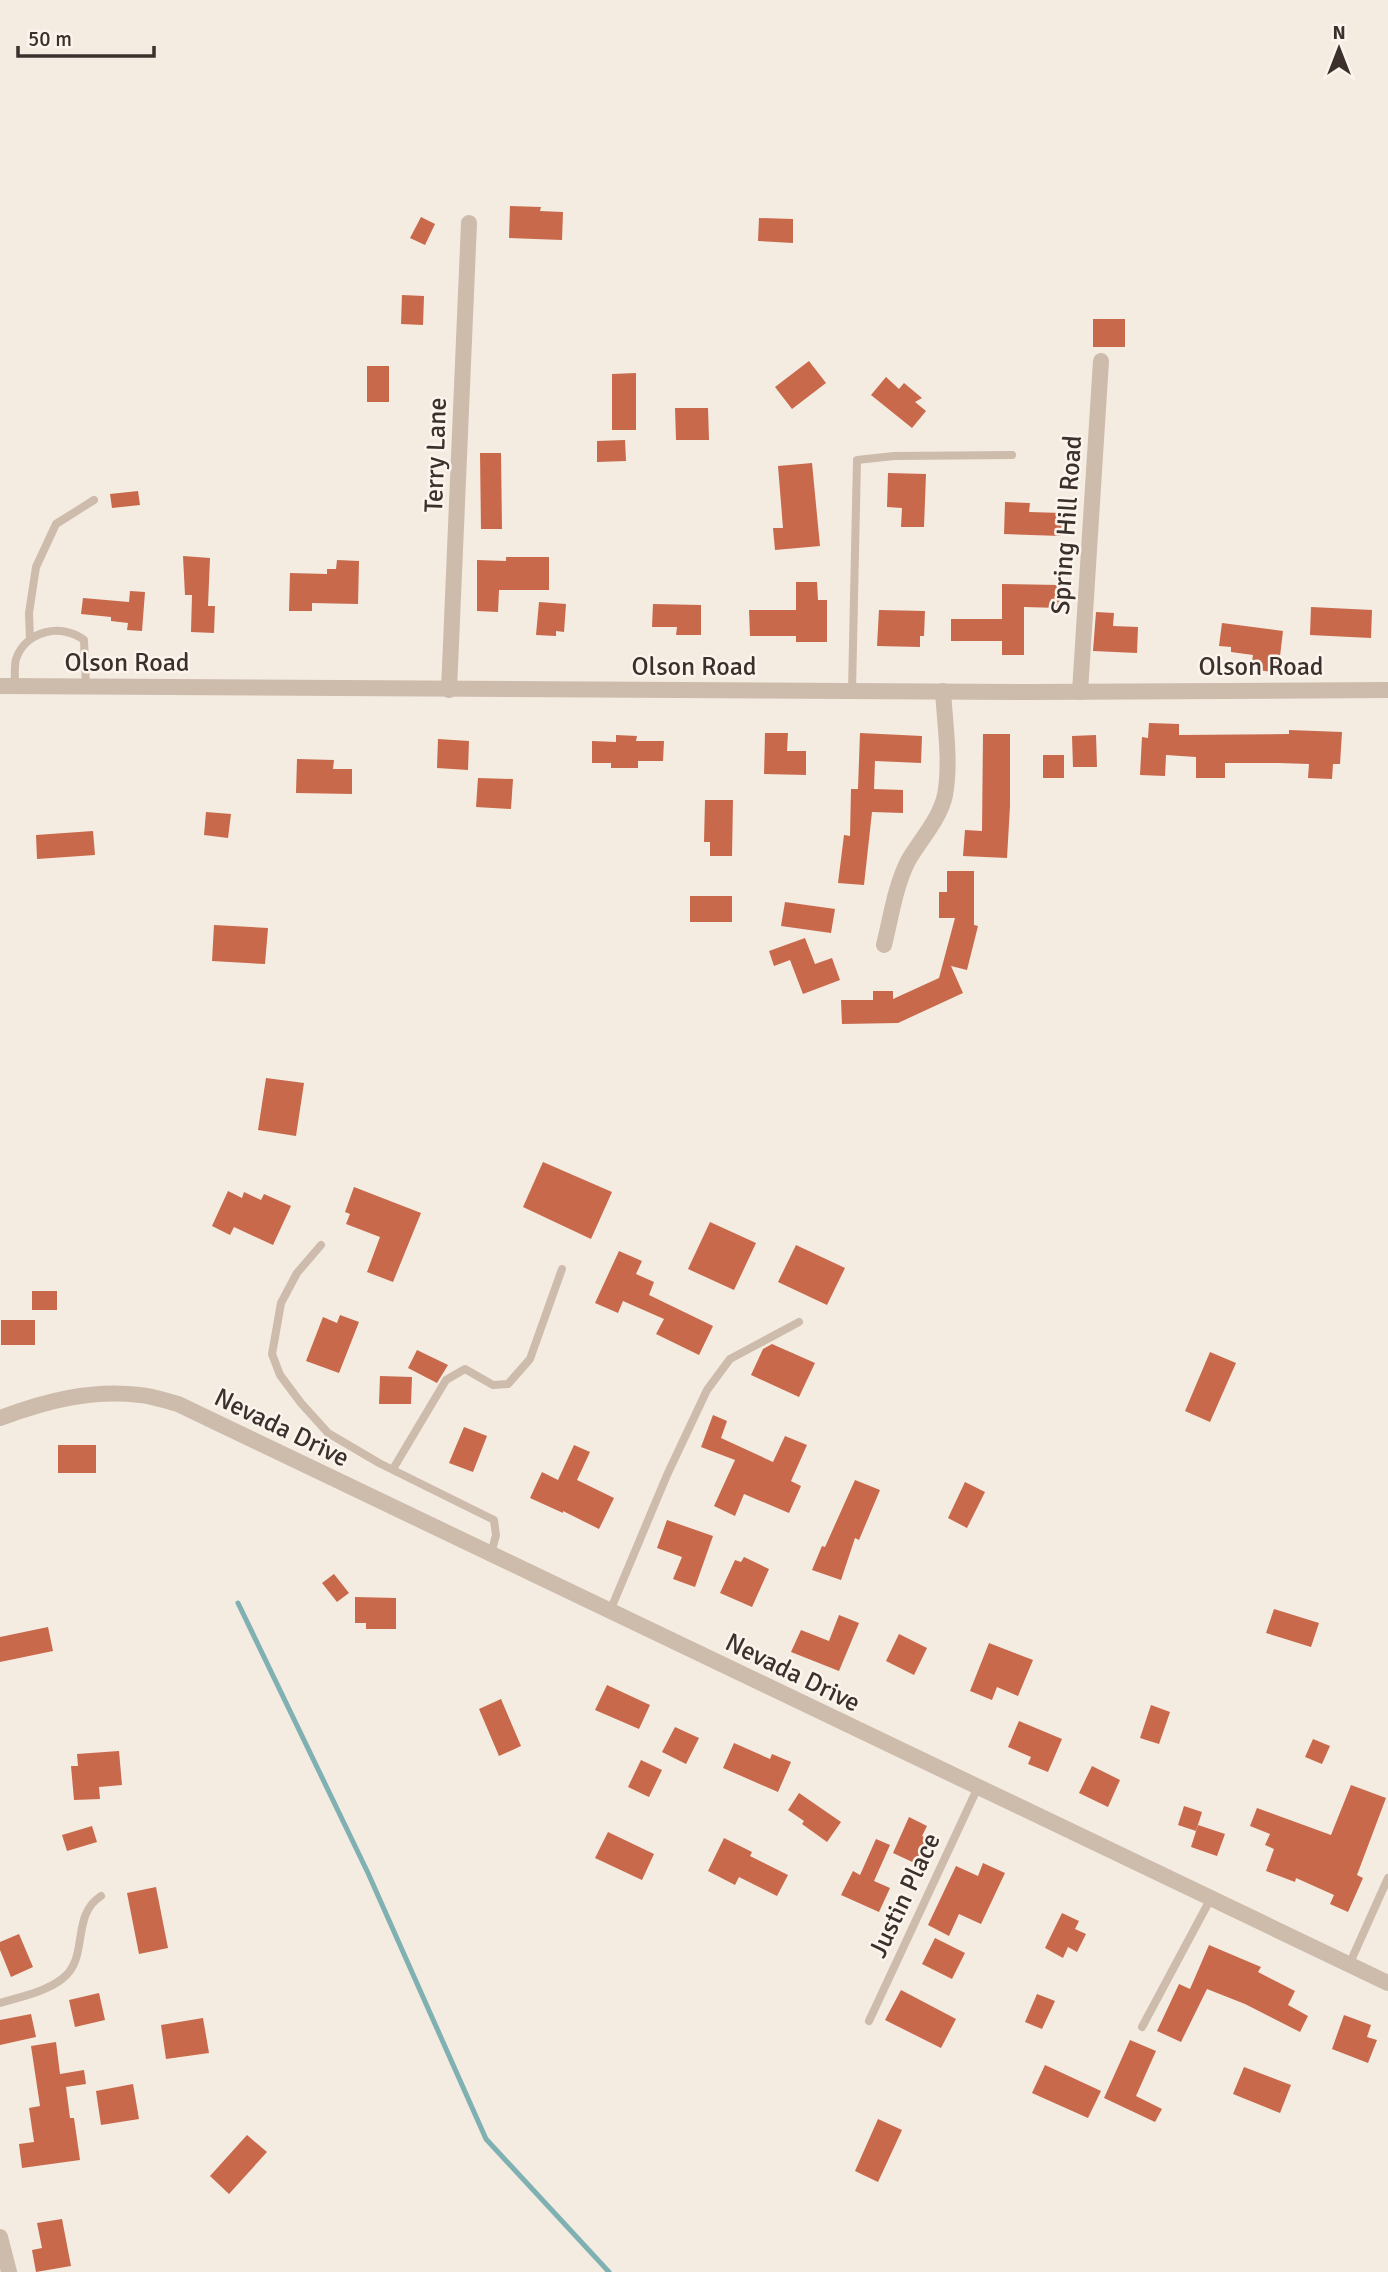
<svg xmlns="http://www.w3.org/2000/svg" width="1388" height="2272" viewBox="0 0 1388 2272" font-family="Signika,sans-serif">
	<rect width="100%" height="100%" fill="#f4ebe1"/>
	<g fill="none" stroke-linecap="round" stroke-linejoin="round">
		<!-- stream -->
		<polyline stroke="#7fb0b2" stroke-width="5" points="238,1603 368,1873 486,2139 609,2272"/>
	</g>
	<!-- building -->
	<g fill="#c8694b">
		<polygon points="510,206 541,207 540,211 563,212 562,240 509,238"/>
		<polygon points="421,217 435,224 425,245 410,238"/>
		<polygon points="759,218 793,219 793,243 758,241"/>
		<polygon points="402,295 424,296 423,325 401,324"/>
		<rect x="1093" y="319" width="32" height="28"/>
		<polygon points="809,361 826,383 792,409 775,387"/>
		<rect x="367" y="366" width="22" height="36"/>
		<polygon points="636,373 636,430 612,430 612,374"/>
		<polygon points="886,377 899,389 904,383 922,398 915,402 926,411 912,428 871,395"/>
		<polygon points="675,408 708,408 709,440 676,440"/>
		<polygon points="625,440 626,461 597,462 597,441"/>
		<polygon points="480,453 501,453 502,529 481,529"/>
		<polygon points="812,463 820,546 775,550 773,528 783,528 778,466"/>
		<polygon points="888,473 926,474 924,527 901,527 902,508 887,507"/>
		<polygon points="138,491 140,505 112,508 110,494"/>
		<polygon points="1005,502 1030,503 1029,512 1062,513 1061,536 1004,534"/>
		<polygon points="183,556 210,558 208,606 215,606 214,633 191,632 192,595 185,595"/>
		<polygon points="506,557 549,557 549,590 499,590 498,612 477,611 477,560 506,561"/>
		<polygon points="337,560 359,561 358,604 312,603 312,611 289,611 290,573 327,574 327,569 336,569"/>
		<polygon points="796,582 817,582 818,600 827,600 827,642 796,642 796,636 750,636 749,610 796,610"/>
		<polygon points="1002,584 1060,585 1060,608 1024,607 1024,655 1002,655 1002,641 951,641 951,619 1002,619"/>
		<polygon points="130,591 145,592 142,631 127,630 128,623 111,621 111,617 81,614 83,598 129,602"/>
		<polygon points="539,602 566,604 564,632 556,631 556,636 536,635"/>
		<polygon points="653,604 701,605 701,635 676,635 677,627 652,627"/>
		<polygon points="1311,607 1372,610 1371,638 1310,635"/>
		<polygon points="879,610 925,611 924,636 920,636 920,647 877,646"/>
		<polygon points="1096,612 1114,613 1113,626 1138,627 1137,653 1093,651"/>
		<polygon points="1222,623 1283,631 1278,673 1251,669 1253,655 1231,652 1231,647 1219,646"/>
		<polygon points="1149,723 1179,724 1179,735 1289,734 1289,730 1342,732 1340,764 1333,764 1332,779 1308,778 1309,764 1279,763 1225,763 1225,778 1196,778 1196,757 1166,755 1165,776 1140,775 1142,737 1148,738"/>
		<polygon points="765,733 788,733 787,751 806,751 806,775 764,774"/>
		<polygon points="860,733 922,736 921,763 875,761 874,789 903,790 903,813 872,812 864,885 838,883 844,835 850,836 851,789 858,789"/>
		<polygon points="983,734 1010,734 1010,806 1007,858 963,856 965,830 982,831"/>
		<polygon points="616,735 637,736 636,741 664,741 663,761 638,761 638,768 611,768 611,763 592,763 592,741 616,742"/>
		<polygon points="1096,735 1097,767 1073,767 1072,736"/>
		<polygon points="438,739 469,741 468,770 437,768"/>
		<rect x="1043" y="755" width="21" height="23"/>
		<polygon points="297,759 334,760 333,769 352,769 352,794 296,793"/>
		<polygon points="478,778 513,779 511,809 476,807"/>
		<polygon points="705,800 733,800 732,856 710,856 710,842 704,842"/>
		<polygon points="206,812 231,814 228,838 204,835"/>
		<polygon points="93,831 95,855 37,859 36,835"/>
		<polygon points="947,871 974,871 974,925 978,926 967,970 951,966 963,993 898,1023 842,1024 841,1000 873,1000 873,991 893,991 893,999 939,978 955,918 939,918 939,892 947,892"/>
		<rect x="690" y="896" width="42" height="26"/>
		<polygon points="785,902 835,909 831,933 781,926"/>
		<polygon points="214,925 268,928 265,964 212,961"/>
		<polygon points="805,938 815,964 832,958 840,980 803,994 790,960 774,966 769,951"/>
		<polygon points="266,1078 304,1083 296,1136 258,1130"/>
		<polygon points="543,1162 612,1192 591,1239 523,1207"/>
		<polygon points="354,1187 421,1213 393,1282 367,1272 380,1237 346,1224 350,1214 345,1212"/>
		<polygon points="228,1191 242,1198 244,1192 261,1200 264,1194 291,1206 273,1245 234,1227 230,1235 212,1226"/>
		<polygon points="710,1222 756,1243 734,1290 688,1269"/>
		<polygon points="796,1245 845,1268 827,1305 778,1282"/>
		<polygon points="619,1251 642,1261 636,1274 654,1282 649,1295 713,1326 699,1355 656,1334 664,1319 623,1301 618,1313 595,1303"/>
		<rect x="32" y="1291" width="25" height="19"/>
		<polygon points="340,1315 359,1322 339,1373 306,1361 323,1317 337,1323"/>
		<rect x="1" y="1320" width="34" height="25"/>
		<polygon points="772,1344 815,1363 799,1397 751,1375 763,1349"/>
		<polygon points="417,1350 448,1365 437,1383 408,1368"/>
		<polygon points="1210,1352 1236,1363 1210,1422 1185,1411"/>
		<polygon points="380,1376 412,1377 411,1404 379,1404"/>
		<polygon points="713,1415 727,1421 721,1438 773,1462 785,1436 807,1445 791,1481 801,1486 789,1513 744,1494 735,1516 714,1506 735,1460 701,1447"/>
		<polygon points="464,1427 487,1436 473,1472 449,1463"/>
		<rect x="58" y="1445" width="38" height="28"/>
		<polygon points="574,1445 590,1452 577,1480 614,1498 599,1529 563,1511 563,1513 530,1498 542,1472 558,1480"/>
		<polygon points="855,1480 880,1490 859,1540 855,1538 841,1580 812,1570 822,1546 825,1547"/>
		<polygon points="965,1482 985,1492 967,1528 948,1518"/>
		<polygon points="667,1520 713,1536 695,1587 673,1579 682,1557 657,1548"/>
		<polygon points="744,1557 769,1569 752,1607 720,1593 735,1560 741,1562"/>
		<polygon points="334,1574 349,1593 337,1602 322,1583"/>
		<polygon points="355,1597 396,1598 396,1629 366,1629 366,1623 355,1623"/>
		<polygon points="1274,1609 1319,1623 1311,1647 1266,1633"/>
		<polygon points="839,1615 859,1623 839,1671 791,1652 801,1630 829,1641"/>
		<polygon points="48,1627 53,1651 0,1662 0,1637"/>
		<polygon points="899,1634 927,1648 914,1675 886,1661"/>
		<polygon points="989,1643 1033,1660 1018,1696 997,1687 992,1700 970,1691"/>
		<polygon points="607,1685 650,1705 639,1729 595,1710"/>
		<polygon points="501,1699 521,1746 499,1756 479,1709"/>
		<polygon points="1151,1705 1170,1712 1159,1744 1140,1738"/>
		<polygon points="1019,1721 1062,1739 1048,1772 1028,1764 1031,1757 1008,1747"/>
		<polygon points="675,1727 699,1738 686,1764 662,1752"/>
		<polygon points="1313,1739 1330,1746 1322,1764 1305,1757"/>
		<polygon points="734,1743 770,1759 772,1754 791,1762 778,1792 723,1768"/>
		<polygon points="119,1751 122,1785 99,1787 100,1799 74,1800 71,1766 78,1766 77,1754"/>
		<polygon points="641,1760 662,1770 649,1797 628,1787"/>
		<polygon points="1092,1766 1120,1780 1108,1807 1079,1793"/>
		<polygon points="1351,1785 1386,1798 1357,1875 1363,1878 1348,1912 1330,1904 1334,1895 1296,1878 1295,1882 1266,1871 1274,1849 1265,1845 1270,1834 1250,1826 1257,1808 1331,1835"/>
		<polygon points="799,1793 841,1822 827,1842 802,1824 804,1821 788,1810"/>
		<polygon points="1184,1806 1202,1812 1196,1831 1178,1825"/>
		<polygon points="909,1817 927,1826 922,1836 932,1841 921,1866 893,1853"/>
		<polygon points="1198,1825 1225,1834 1217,1856 1191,1847"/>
		<polygon points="92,1826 97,1842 67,1851 62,1835"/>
		<polygon points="608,1832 654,1854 642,1880 595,1858"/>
		<polygon points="724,1838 752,1852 750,1856 788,1875 777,1896 739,1877 735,1885 708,1871"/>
		<polygon points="876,1839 890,1845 874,1881 890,1888 879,1912 841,1895 853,1871 860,1875"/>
		<polygon points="983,1863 1005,1873 981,1924 959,1914 949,1936 928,1925 956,1866 978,1876"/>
		<polygon points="156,1887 168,1948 139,1954 127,1893"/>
		<polygon points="1062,1913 1079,1921 1075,1929 1086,1934 1077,1952 1068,1947 1063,1958 1045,1948"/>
		<polygon points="19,1934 33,1967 11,1977 0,1950 0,1942"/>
		<polygon points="935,1938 965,1953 952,1979 922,1964"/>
		<polygon points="1209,1945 1261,1967 1258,1972 1295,1991 1288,2005 1308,2016 1300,2032 1245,2004 1207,1989 1181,2042 1157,2031 1179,1984 1190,1989"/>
		<polygon points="901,1990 956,2019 941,2048 885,2020"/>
		<polygon points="99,1993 105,2020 75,2027 69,2000"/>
		<polygon points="1037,1994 1055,2001 1042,2029 1025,2022"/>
		<polygon points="31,2014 36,2037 0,2045 0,2020"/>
		<polygon points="1344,2015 1371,2025 1367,2037 1377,2040 1368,2063 1332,2049"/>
		<polygon points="203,2018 209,2053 166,2059 161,2025"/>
		<polygon points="1130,2040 1156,2051 1136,2096 1162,2109 1155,2122 1104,2098"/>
		<polygon points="56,2042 60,2074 84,2070 86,2084 66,2087 70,2118 74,2118 80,2160 22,2168 19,2144 34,2142 29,2108 40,2106 31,2046"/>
		<polygon points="1045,2065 1101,2091 1088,2118 1032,2093"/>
		<polygon points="1244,2067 1291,2085 1280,2113 1233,2094"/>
		<polygon points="133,2084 139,2119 101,2125 96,2091"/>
		<polygon points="878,2119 902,2130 878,2182 855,2171"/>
		<polygon points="247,2135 267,2152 229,2194 210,2176"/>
		<polygon points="62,2219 71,2266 36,2272 32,2250 42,2248 37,2223"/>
	</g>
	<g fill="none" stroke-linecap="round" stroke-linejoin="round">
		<!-- service -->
		<g stroke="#cdbbac" stroke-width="8">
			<polyline points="30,639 29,613 36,567 56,524 94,500"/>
			<path d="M 15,686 C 15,678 14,666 16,659 C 26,630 62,623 84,640 L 86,687"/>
			<polyline points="852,691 857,460 894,456 1012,455"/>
			<polyline points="321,1245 297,1273 281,1303 272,1354 280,1375 301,1403 328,1433 379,1463 494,1520 496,1535 491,1554"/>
			<polyline points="393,1469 446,1380 465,1369 493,1385 508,1384 530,1359 562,1269"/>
			<polyline points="610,1611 667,1475 707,1390 730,1359 799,1322"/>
			<polyline points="1349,1965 1388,1878"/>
			<path d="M 0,2003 C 20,1997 45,1992 62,1979 C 90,1958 70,1916 101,1896"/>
			<polyline points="869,2021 978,1787"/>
			<polyline points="1142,2027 1211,1898"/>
		</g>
		<!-- minor -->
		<g stroke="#cdbbac" stroke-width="16">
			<polyline points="0,686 1029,692 1388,690"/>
			<polyline points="449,690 469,223"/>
			<polyline points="1080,692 1101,361"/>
			<path d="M 884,945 C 891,917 895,887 908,861 C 920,840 940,819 945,795 C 951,762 945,725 943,691"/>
			<path d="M 0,1418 C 46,1401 91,1389 140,1395 C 153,1396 166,1401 178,1404 L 1388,1983"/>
			<polyline points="0,2237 9,2272"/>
		</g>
	</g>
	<g text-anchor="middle" stroke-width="5" stroke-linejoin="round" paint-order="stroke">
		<!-- street labels -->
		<g font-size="26" fill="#3b302b" stroke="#fbf5ee">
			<text transform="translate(435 455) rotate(-88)" y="9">Terry Lane</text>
			<text transform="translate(1066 525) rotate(-86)" y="9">Spring Hill Road</text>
			<text x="127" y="671">Olson Road</text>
			<text x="694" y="675">Olson Road</text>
			<text x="1261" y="675">Olson Road</text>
			<text transform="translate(282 1427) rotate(26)" y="9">Nevada Drive</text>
			<text transform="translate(793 1672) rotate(26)" y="9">Nevada Drive</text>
			<text transform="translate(904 1895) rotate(-65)" y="9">Justin Place</text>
		</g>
	</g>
	<!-- north arrow -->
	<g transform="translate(1339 49)" stroke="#fbf5ee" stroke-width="5" paint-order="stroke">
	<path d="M0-5L12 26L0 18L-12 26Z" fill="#3b302b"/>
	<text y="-10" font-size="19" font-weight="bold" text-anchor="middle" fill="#3b302b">N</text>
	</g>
	<!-- scale -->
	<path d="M18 46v10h136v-10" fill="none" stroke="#3b302b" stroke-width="3.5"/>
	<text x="28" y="46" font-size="21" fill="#3b302b" stroke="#fbf5ee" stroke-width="5" paint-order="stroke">50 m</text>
</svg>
